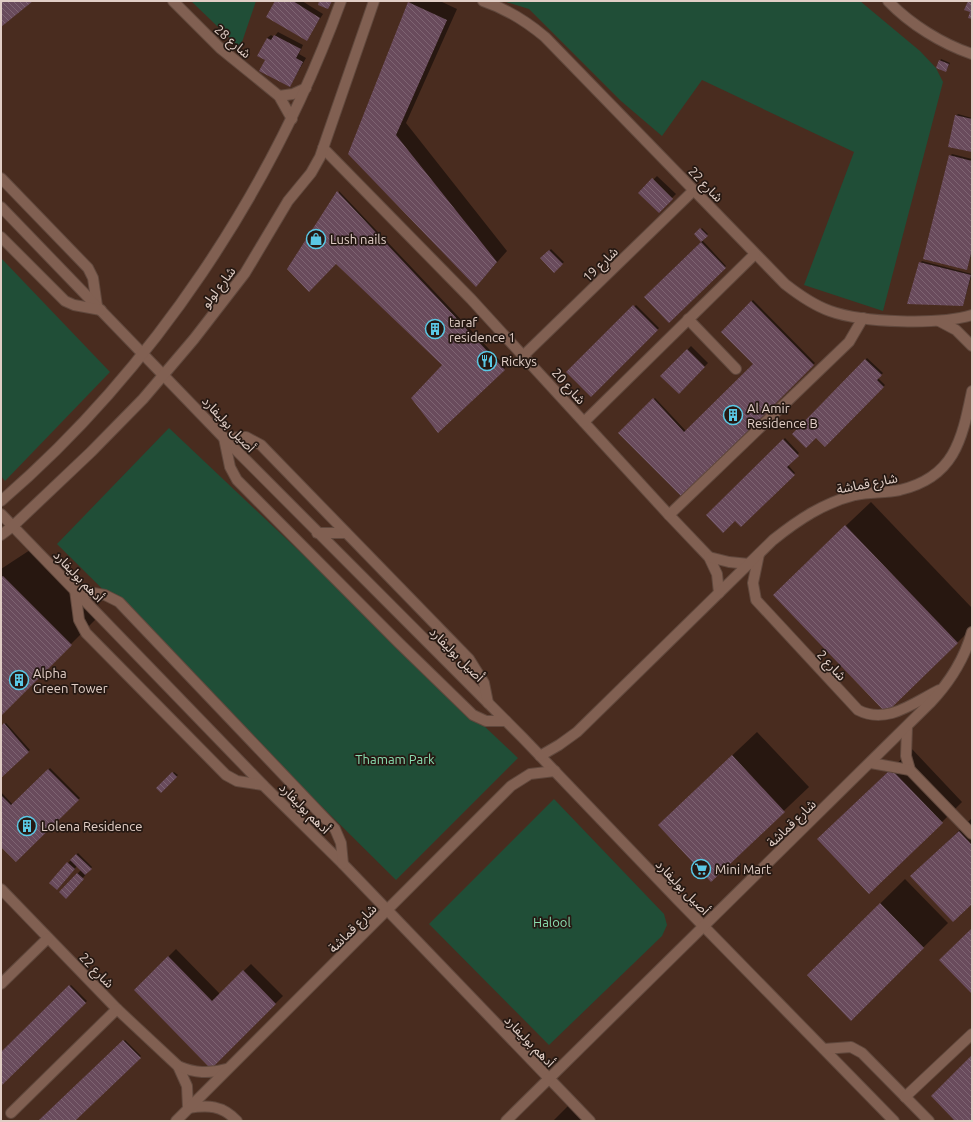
<svg xmlns="http://www.w3.org/2000/svg" width="973" height="1122" viewBox="0 0 973 1122" font-family="Ubuntu,'Noto Sans Arabic',sans-serif">
	<defs>
		<pattern id="building-back-hatch" width="6" height="6" patternUnits="userSpaceOnUse"><rect width="6" height="6" fill="#694b5c"/><path d="M-1 5l2 2M0 0l6 6M5-1l2 2" fill="none" stroke="#7e6472"/></pattern>
	</defs>
	<rect width="100%" height="100%" fill="#492c1f"/>
	<!-- green -->
	<g fill="#204e37">
		<polygon points="191,1 256,1 240,48"/>
		<polygon points="503,1 860,1 920,51 936,68 943,82 883,311 804,285 854,152 702,80 662,136 621,101 529,9"/>
		<polygon points="1,258 110,372 5,481 1,476"/>
		<polygon points="169,428 518,758 396,880 57,544"/>
		<polygon points="554,799 664,914 667,925 662,936 549,1045 429,924"/>
	</g>
	<!-- shadow -->
	<g fill="#0007">
		<polygon points="276,1 302,1 323,14 306,40"/>
		<polygon points="411,1 440,1 457,9 406,123 507,251 476,286 349,154"/>
		<polygon points="278,32 303,45 299,54 306,58 290,86 267,38 271,35 274,37"/>
		<polygon points="941,59 950,63 946,71 940,61"/>
		<polygon points="958,114 972,118 972,151 956,116"/>
		<polygon points="952,154 972,159 972,252 967,269 950,156"/>
		<polygon points="657,176 676,194 659,211 640,193"/>
		<polygon points="339,191 506,367 438,432 443,365 336,263"/>
		<polygon points="702,228 708,234 702,240 726,266 669,322 645,297 702,241 696,234"/>
		<polygon points="551,249 564,262 554,271 542,258"/>
		<polygon points="922,261 972,274 963,305 920,263"/>
		<polygon points="753,300 815,363 682,496 619,433 655,398 686,431 754,364 722,332"/>
		<polygon points="636,305 659,328 591,395 568,372"/>
		<polygon points="691,346 708,363 679,393 662,376"/>
		<polygon points="867,358 883,373 878,378 885,385 825,446 816,437 793,434"/>
		<polygon points="785,438 799,453 788,465 795,473 741,526 735,519 707,515"/>
		<polygon points="871,502 972,608 972,628 957,643 799,570"/>
		<polygon points="30,550 97,618 1,714 1,569"/>
		<polygon points="6,723 30,750 1,777 1,727"/>
		<polygon points="757,732 809,787 711,880 684,801"/>
		<polygon points="912,749 962,802 942,822 839,819"/>
		<polygon points="50,768 80,798 16,860 1,845 1,792 13,805"/>
		<polygon points="174,772 178,775 161,791 158,788"/>
		<polygon points="972,818 972,902 912,876"/>
		<polygon points="78,853 92,867 66,898 60,892 81,870 77,866 60,886 68,863"/>
		<polygon points="905,879 948,923 851,1019 808,975"/>
		<polygon points="176,949 220,994 251,964 283,996 211,1067 135,990"/>
		<polygon points="71,985 87,1001 1,1085 1,1054"/>
		<polygon points="125,1040 141,1056 73,1121 39,1121"/>
		<polygon points="574,1100 594,1121 553,1121"/>
	</g>
	<!-- building -->
	<g fill="url(#building-back-hatch)">
		<polygon points="1,1 33,1 1,27"/>
		<polygon points="275,1 293,1 320,18 307,41 266,17"/>
		<polygon points="319,1 332,1 328,9 318,5"/>
		<polygon points="968,1 972,1 972,19 968,18 970,12 964,10"/>
		<polygon points="408,2 447,20 396,135 497,262 476,287 348,154"/>
		<polygon points="274,35 301,49 296,58 303,62 290,87 259,71 265,60 257,56 267,38 271,40"/>
		<polygon points="939,60 949,64 946,72 936,68"/>
		<polygon points="955,115 972,119 972,152 948,147"/>
		<polygon points="949,155 972,161 972,250 967,270 923,259"/>
		<polygon points="652,178 673,199 659,213 638,193"/>
		<polygon points="337,191 505,370 438,433 411,398 442,365 336,264 309,292 287,269"/>
		<polygon points="700,228 708,236 701,242 694,234"/>
		<polygon points="701,242 726,268 669,323 644,297"/>
		<polygon points="549,250 563,264 554,273 540,258"/>
		<polygon points="919,262 971,275 963,306 907,304"/>
		<polygon points="751,301 814,365 682,497 618,433 653,398 684,432 753,364 721,332"/>
		<polygon points="633,305 658,330 591,397 566,372"/>
		<polygon points="687,349 705,367 679,394 660,376"/>
		<polygon points="865,359 882,375 877,380 884,387 825,447 816,438 806,448 792,434"/>
		<polygon points="783,439 799,456 787,467 795,475 741,527 735,521 723,533 706,515"/>
		<polygon points="845,525 958,643 886,713 773,595"/>
		<polygon points="3,576 72,645 1,716 1,577"/>
		<polygon points="4,723 29,752 1,778 1,726"/>
		<polygon points="732,755 785,812 711,882 658,825"/>
		<polygon points="48,769 79,800 16,862 1,847 1,795 11,805"/>
		<polygon points="891,769 943,823 869,894 817,839"/>
		<polygon points="172,772 177,777 161,793 156,788"/>
		<polygon points="959,831 972,845 972,904 953,922 910,876"/>
		<polygon points="76,854 92,869 85,875 70,860"/>
		<polygon points="67,862 75,869 57,890 49,883"/>
		<polygon points="77,873 84,879 66,899 59,892"/>
		<polygon points="880,903 924,948 851,1021 807,975"/>
		<polygon points="972,928 972,994 939,960"/>
		<polygon points="168,956 212,1001 243,970 276,1004 211,1069 134,990"/>
		<polygon points="69,985 86,1003 1,1086 1,1052"/>
		<polygon points="123,1040 141,1058 75,1121 38,1121"/>
		<polygon points="972,1055 972,1121 955,1121 931,1096"/>
	</g>
	<g fill="none" stroke-linecap="round" stroke-linejoin="round">
		<!-- minor casing -->
		<g stroke="#60483d" stroke-width="12">
			<g id="minor">
				<polyline points="173,1 220,48 279,96 292,119"/>
				<path d="M 483,1 C 507,9 526,21 545,37 L 785,284 C 799,295 813,305 830,311 C 863,323 939,325 972,315"/>
				<path d="M 888,1 C 910,24 942,44 972,54"/>
				<polyline points="279,96 293,94 306,88"/>
				<polyline points="323,148 471,299 669,515 709,557 717,574 719,593"/>
				<polyline points="1,178 88,268 93,278 97,306"/>
				<polyline points="1,207 224,438 523,738 678,900 894,1121"/>
				<polyline points="1,237 65,301 74,305 101,310"/>
				<polyline points="688,319 736,369"/>
				<polyline points="939,321 956,330 972,346"/>
				<polyline points="523,356 694,190"/>
				<polyline points="584,422 755,254"/>
				<path d="M 1,501 C 154,369 272,190 341,1"/>
				<polyline points="1,514 263,785 343,864 590,1121"/>
				<polyline points="669,515 849,342 863,318"/>
				<polyline points="317,533 346,533"/>
				<polyline points="1,535 13,526 91,452 143,399 194,339 245,273 288,201 311,173 320,157 374,1"/>
				<path d="M 759,554 L 753,583 L 756,600 L 858,710 C 887,725 913,703 939,690"/>
				<polyline points="709,557 729,562 749,564"/>
				<polyline points="488,703 484,683 469,659 261,445 246,437 224,438 230,467 237,480 399,643 473,715 486,721 506,721"/>
				<polyline points="907,727 906,756 910,770 972,834"/>
				<path d="M 540,756 L 559,745 L 577,732 L 773,540 C 798,520 823,503 855,495 C 870,492 885,493 900,490 C 955,477 962,439 972,391"/>
				<polyline points="871,763 910,770"/>
				<polyline points="263,785 237,781 226,775 86,633 79,620 75,590 105,595 119,602 335,829 341,843 343,864"/>
				<path d="M 1,889 L 117,1009 L 178,1066 L 187,1086 L 188,1108 C 208,1105 222,1105 237,1121"/>
				<polyline points="1,984 48,938"/>
				<polyline points="824,1049 851,1047 862,1053 929,1121"/>
				<path d="M 178,1066 C 195,1073 209,1074 226,1069"/>
				<polyline points="905,1097 972,1034"/>
				<polyline points="11,1113 117,1009"/>
				<polyline points="176,1121 511,786 530,774 555,771"/>
				<path d="M 506,1121 L 930,703 C 950,682 964,660 972,632"/>
			</g>
		</g>
		<!-- minor -->
		<use href="#minor" stroke="#816052" stroke-width="10"/>
	</g>
	<!-- icons -->
	<defs>
		<g id="shop-ring" transform="scale(1)"><circle r="9.5" fill="#261913" stroke="#5ac8e5" stroke-width="1.5"/><path d="M-5-2.5h2.3a2.7 3.5 0 0 1 5.4 0H5L5.5 6h-11ZM-1.5-2.5h3a1.5 2.3 0 0 0-3 0Z" fill="#5ac8e5"/></g>
		<g id="building-ring" transform="scale(1)"><circle r="9.5" fill="#261913" stroke="#5ac8e5" stroke-width="1.5"/><path d="M-4-6H4V6H1V3H-1V6H-4ZM-2.5-4.3h1.7v1.8h-1.7ZM.8-4.3h1.7v1.8H.8ZM-2.5-1h1.7V.8h-1.7ZM.8-1h1.7V.8H.8Z" fill="#5ac8e5"/></g>
		<g id="restaurant-ring" transform="scale(1)"><circle r="9.5" fill="#261913" stroke="#5ac8e5" stroke-width="1.5"/><path d="M-5-6h1v4h1v-4h1v4h1v-4h1v5L-1.5 .5V6h-2V.5L-5-1ZM5-6V6H3V1.5H1.5Q1.5-4 5-6Z" fill="#5ac8e5"/></g>
		<g id="supermarket-ring" transform="scale(1)"><circle r="9.5" fill="#261913" stroke="#5ac8e5" stroke-width="1.5"/><path d="M-6-5.5h2.5l.6 2H6L4.5 2H-2.5L-4.4-4H-6ZM-1.5 3.2a1.3 1.3 0 1 0 .1 0ZM3 3.2a1.3 1.3 0 1 0 .1 0Z" fill="#5ac8e5"/></g>
	</defs>
	<g fill-rule="evenodd">
		<use href="#shop-ring" x="316" y="239"/>
		<use href="#building-ring" x="435" y="329"/>
		<use href="#restaurant-ring" x="487" y="361"/>
		<use href="#building-ring" x="733" y="415"/>
		<use href="#building-ring" x="19" y="680"/>
		<use href="#building-ring" x="27" y="826"/>
		<use href="#supermarket-ring" x="701" y="869"/>
	</g>
	<g text-anchor="middle" stroke-width="3.5" stroke-linejoin="round" paint-order="stroke">
		<!-- street labels -->
		<g font-size="13" fill="#e1cec6" stroke="#261913">
			<text transform="translate(233 41) rotate(41)" y="5">شارع 28</text>
			<text transform="translate(706 184) rotate(46)" y="5">شارع 22</text>
			<text transform="translate(600 264) rotate(-44)" y="5">شارع 19</text>
			<text transform="translate(218 287) rotate(-53)" y="5">شارع لولو</text>
			<text transform="translate(569 386) rotate(48)" y="5">شارع 20</text>
			<text transform="translate(229 424) rotate(47)" y="5">أصيل بوليفارد</text>
			<text transform="translate(867 483) rotate(-11)" y="5">شارع قماشة</text>
			<text transform="translate(79 576) rotate(46)" y="5">أدهم بوليفارد</text>
			<text transform="translate(457 654) rotate(45)" y="5">أصيل بوليفارد</text>
			<text transform="translate(832 665) rotate(47)" y="5">شارع 2</text>
			<text transform="translate(305 808) rotate(45)" y="5">أدهم بوليفارد</text>
			<text transform="translate(791 823) rotate(-44)" y="5">شارع قماشة</text>
			<text transform="translate(683 887) rotate(46)" y="5">أصيل بوليفارد</text>
			<text transform="translate(352 928) rotate(-45)" y="5">شارع قماشة</text>
			<text transform="translate(97 970) rotate(46)" y="5">شارع 22</text>
			<text transform="translate(530 1041) rotate(46)" y="5">أدهم بوليفارد</text>
		</g>
		<!-- poi labels -->
		<g font-size="13" fill="#e1cec6" stroke="#261913" text-anchor="start">
			<text x="330" y="244">Lush nails</text>
			<text x="449" y="327">taraf<tspan x="449" dy="15">residence 1</tspan></text>
			<text x="501" y="366">Rickys</text>
			<text x="747" y="413">Al Amir<tspan x="747" dy="15">Residence B</tspan></text>
			<text x="33" y="678">Alpha<tspan x="33" dy="15">Green Tower</tspan></text>
			<text x="41" y="831">Lolena Residence</text>
			<text x="715" y="874">Mini Mart</text>
		</g>
		<!-- park labels -->
		<g font-size="13" fill="#8bdfb1" stroke="#261913">
			<text x="395" y="764">Thamam Park</text>
			<text x="552" y="927">Halool</text>
		</g>
	</g>
	<!-- border -->
	<rect width="973" height="1122" fill="none" stroke="#e1cec6" stroke-width="4"/>
</svg>
